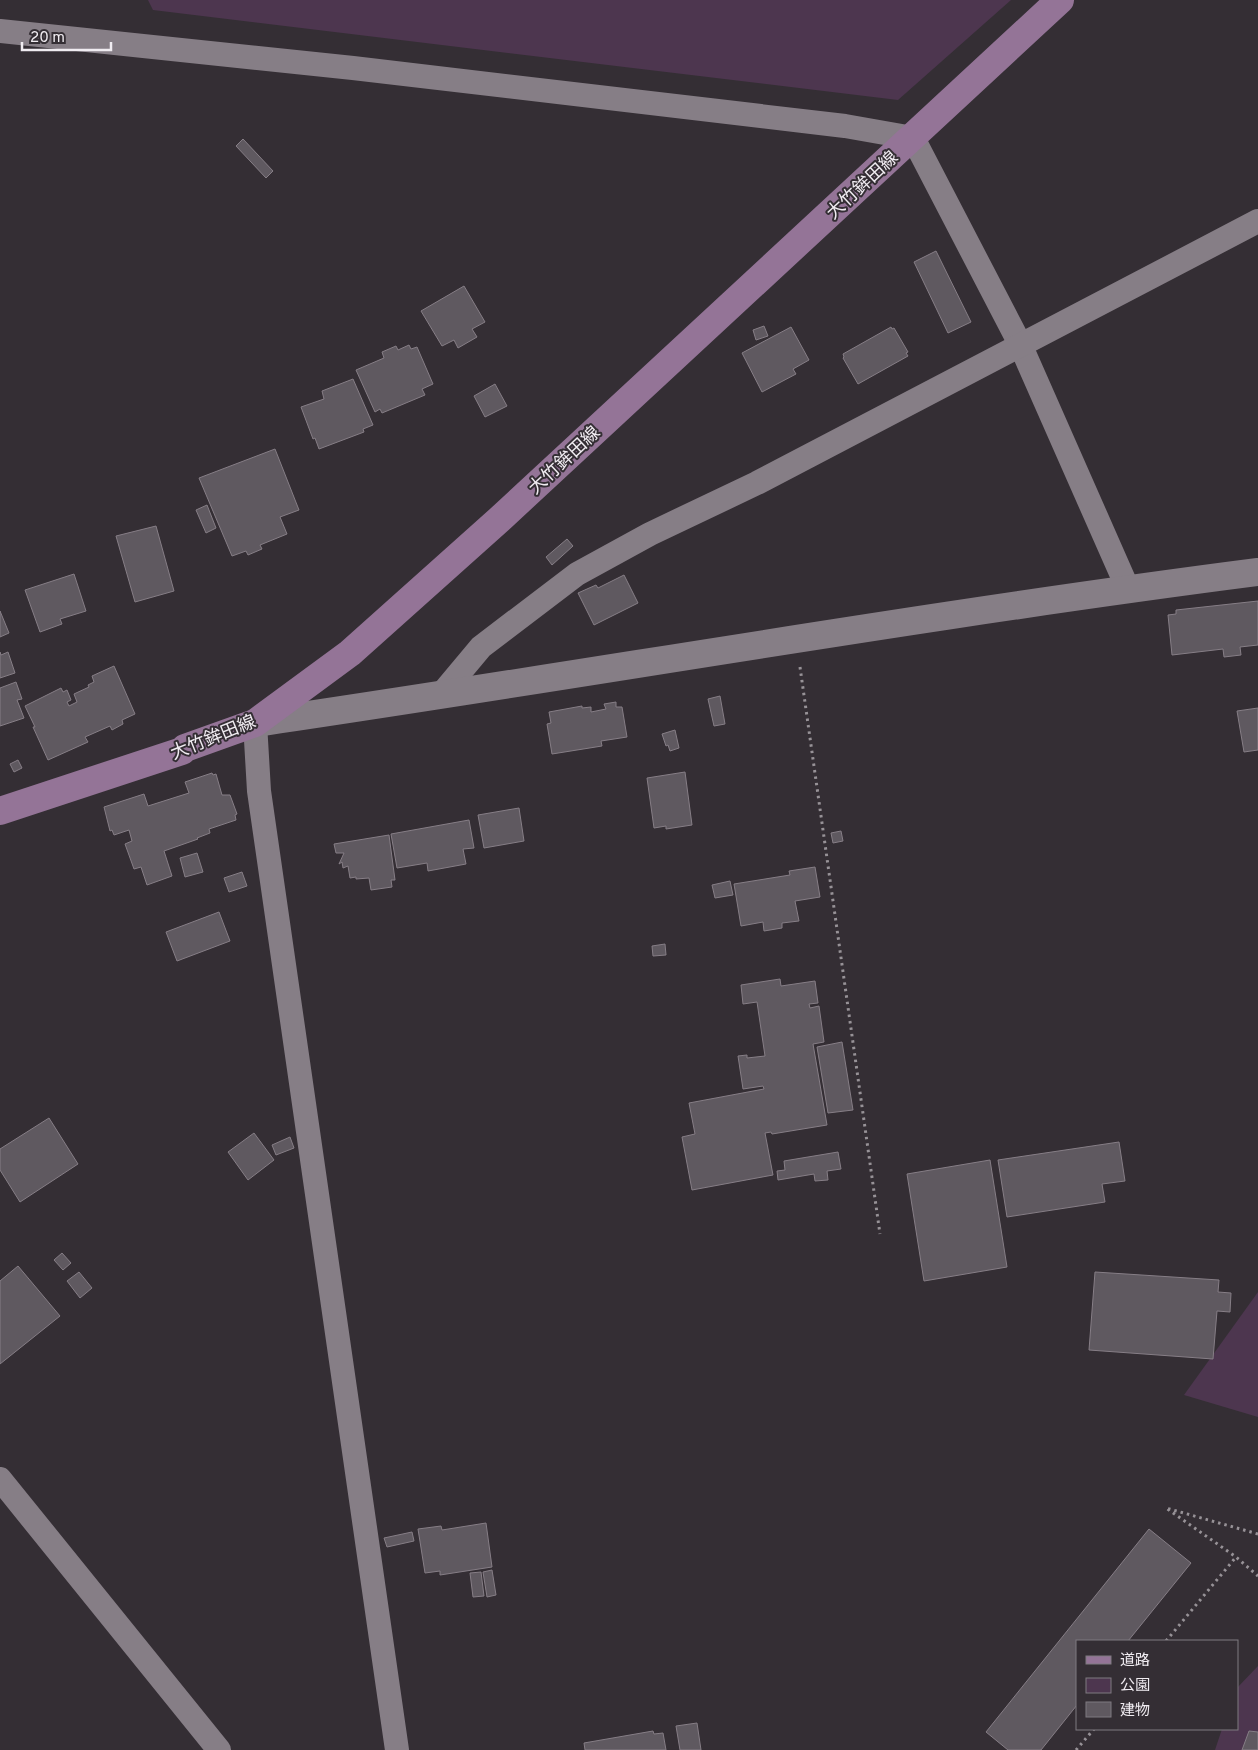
<svg xmlns="http://www.w3.org/2000/svg" width="1258" height="1750" viewBox="0 0 1258 1750" font-family="Overpass,'Noto Sans JP',sans-serif">
	<rect width="100%" height="100%" fill="#342e34"/>
	<!-- green -->
	<g fill="#4d364f">
		<polygon points="148,0 1011,0 898,100 153,10"/>
		<polygon points="1258,1292 1258,1417 1184,1395"/>
		<polygon points="1258,1666 1258,1750 1215,1750 1222,1729 1237,1729 1237,1688"/>
	</g>
	<!-- building -->
	<g fill="#5f5960" stroke="#867e86">
		<polygon points="243,139 273,171 266,178 236,146"/>
		<polygon points="936,251 971,322 948,333 914,262"/>
		<polygon points="464,286 485,322 472,329 477,337 458,348 454,340 442,346 421,311"/>
		<polygon points="764,326 768,336 756,340 753,330"/>
		<polygon points="791,327 809,360 793,369 796,374 762,392 742,353"/>
		<polygon points="891,327 892,329 894,328 908,352 906,353 908,356 858,384 843,358 844,357 843,354"/>
		<polygon points="409,345 411,349 417,347 433,384 422,389 425,395 382,413 380,409 375,412 356,370 384,358 382,352 396,346 398,350"/>
		<polygon points="353,379 373,425 363,429 364,432 319,449 315,438 313,439 301,407 324,399 322,391"/>
		<polygon points="495,384 507,406 485,417 474,396"/>
		<polygon points="275,449 299,510 280,517 287,534 260,545 262,549 248,555 246,551 232,556 199,478"/>
		<polygon points="207,505 216,528 206,533 196,510"/>
		<polygon points="156,526 174,591 135,602 116,536"/>
		<polygon points="567,539 573,546 552,565 546,557"/>
		<polygon points="74,574 86,611 60,619 62,624 40,632 25,590"/>
		<polygon points="624,575 638,603 594,625 578,593 596,585 598,588"/>
		<polygon points="1258,601 1258,645 1240,647 1241,655 1224,657 1223,649 1172,655 1168,615 1176,614 1176,610"/>
		<polygon points="0,611 9,633 0,637"/>
		<polygon points="0,652 1,655 8,652 15,673 0,678"/>
		<polygon points="114,666 135,714 122,720 123,724 112,730 110,726 85,737 88,742 48,760 33,727 35,727 25,706 61,688 63,692 67,690 71,700 67,702 69,706 77,702 74,694 89,687 88,685 94,682 92,676"/>
		<polygon points="16,682 22,699 17,700 24,718 0,726 0,688"/>
		<polygon points="720,696 725,724 714,726 708,699"/>
		<polygon points="616,702 616,707 622,707 627,737 601,741 602,746 552,754 547,724 551,723 549,712 582,706 582,708 591,707 591,712 606,709 604,704"/>
		<polygon points="1258,708 1258,750 1244,752 1237,711"/>
		<polygon points="675,730 679,748 670,751 668,745 666,746 662,734"/>
		<polygon points="18,760 22,768 14,772 10,764"/>
		<polygon points="685,772 692,825 666,829 666,826 654,828 647,778"/>
		<polygon points="212,773 213,775 216,774 222,795 230,795 237,814 235,815 236,820 209,829 210,833 197,838 198,839 164,851 172,876 147,885 141,867 134,869 125,844 132,841 129,830 114,835 112,830 110,831 104,807 144,794 148,806 189,793 185,782"/>
		<polygon points="519,808 524,841 484,848 478,815"/>
		<polygon points="469,820 474,848 463,849 466,864 428,871 427,863 397,868 391,834"/>
		<polygon points="841,831 843,841 833,843 831,833"/>
		<polygon points="389,835 395,880 391,880 392,887 371,890 369,878 356,879 356,877 350,878 348,866 343,868 342,862 339,864 344,853 336,853 334,844"/>
		<polygon points="197,853 203,872 185,877 180,858"/>
		<polygon points="815,867 820,897 795,901 799,921 782,923 782,928 764,931 763,922 741,926 734,884 790,875 789,871"/>
		<polygon points="242,872 247,886 229,892 224,878"/>
		<polygon points="730,881 733,895 715,898 712,885"/>
		<polygon points="219,912 230,941 177,961 166,932"/>
		<polygon points="665,944 666,955 653,956 652,946"/>
		<polygon points="780,979 781,986 815,981 818,1003 809,1004 810,1008 819,1006 824,1042 813,1044 827,1125 772,1134 771,1132 765,1133 773,1175 692,1190 682,1137 695,1134 689,1103 764,1089 763,1086 743,1089 738,1056 747,1055 747,1058 765,1056 757,1002 743,1004 741,985"/>
		<polygon points="842,1042 853,1110 828,1113 817,1047"/>
		<polygon points="49,1118 78,1164 20,1202 0,1170 0,1149"/>
		<polygon points="254,1133 274,1160 248,1180 228,1152"/>
		<polygon points="290,1137 294,1148 276,1155 272,1145"/>
		<polygon points="1119,1142 1125,1181 1102,1184 1105,1202 1007,1217 998,1160"/>
		<polygon points="838,1152 841,1169 827,1171 828,1180 815,1181 814,1174 778,1180 777,1171 785,1170 784,1161"/>
		<polygon points="990,1160 1007,1267 924,1281 907,1174"/>
		<polygon points="62,1253 71,1263 63,1270 54,1260"/>
		<polygon points="18,1266 60,1316 0,1364 0,1281"/>
		<polygon points="79,1272 92,1288 80,1298 67,1281"/>
		<polygon points="1095,1272 1219,1280 1218,1292 1231,1293 1230,1312 1217,1311 1213,1359 1089,1350"/>
		<polygon points="486,1523 492,1567 440,1575 440,1571 425,1573 418,1529 441,1526 442,1530"/>
		<polygon points="1149,1529 1191,1563 1128,1641 1077,1641 1077,1705 1041,1750 1008,1750 986,1732"/>
		<polygon points="412,1532 414,1541 387,1547 384,1538"/>
		<polygon points="492,1570 496,1595 487,1597 483,1572"/>
		<polygon points="481,1572 484,1596 473,1597 470,1573"/>
		<polygon points="697,1723 701,1750 680,1750 676,1726"/>
		<polygon points="653,1731 654,1734 663,1733 666,1750 585,1750 584,1743"/>
		<polygon points="1249,1731 1258,1732 1258,1750 1242,1750"/>
	</g>
	<g fill="none" stroke-linecap="round" stroke-linejoin="round">
		<!-- path -->
		<g stroke="#979297" stroke-width="3" stroke-dasharray="2.5 4" stroke-linecap="butt">
			<polyline points="800,667 880,1234"/>
			<polyline points="1258,1534 1166,1508 1236,1557 1258,1576"/>
			<polyline points="1166,1641 1236,1557"/>
			<polyline points="1076,1750 1094,1729"/>
		</g>
		<!-- minor -->
		<g stroke="#867e86" stroke-width="24">
			<polyline points="0,31 353,68 845,126 913,138 1020,344 1128,589"/>
			<polyline points="440,696 481,647 577,574 650,534 757,483 1258,221"/>
			<polyline points="255,723 259,791 397,1750"/>
			<polyline points="0,1479 219,1750"/>
		</g>
		<!-- tertiary -->
		<path stroke="#867e86" stroke-width="28" d="M 255,723 C 589,674 923,615 1258,572"/>
		<!-- secondary -->
		<polyline stroke="#947497" stroke-width="28" points="0,811 182,751 185,748 255,723 350,653 502,517 1060,0"/>
	</g>
	<g text-anchor="middle" stroke-width="4" stroke-linejoin="round" paint-order="stroke">
		<!-- street labels -->
		<g font-size="18" fill="#f0ecf1" stroke="#342e34">
			<text transform="translate(862 185) rotate(-43)" y="6">大竹鉾田線</text>
			<text transform="translate(564 460) rotate(-43)" y="6">大竹鉾田線</text>
			<text transform="translate(213 737) rotate(-22)" y="6">大竹鉾田線</text>
		</g>
	</g>
	<!-- legend -->
	<rect x="1076" y="1640" width="162" height="90" fill="#342e34" stroke="#7f7a80"/>
	<rect x="1086" y="1656" width="25" height="8" fill="#947497" stroke="#7f7a80"/>
	<text x="1120" y="1665" font-size="15" fill="#f0ecf1">道路</text>
	<rect x="1086" y="1678" width="25" height="15" fill="#4d364f" stroke="#7f7a80"/>
	<text x="1120" y="1690" font-size="15" fill="#f0ecf1">公園</text>
	<rect x="1086" y="1702" width="25" height="15" fill="#5f5960" stroke="#7f7a80"/>
	<text x="1120" y="1715" font-size="15" fill="#f0ecf1">建物</text>
	<!-- scale -->
	<path d="M22 42v8h89v-8" fill="none" stroke="#f0ecf1" stroke-width="2.5"/>
	<text x="30" y="42" font-size="15" fill="#f0ecf1" stroke="#342e34" stroke-width="4" paint-order="stroke">20 m</text>
</svg>
